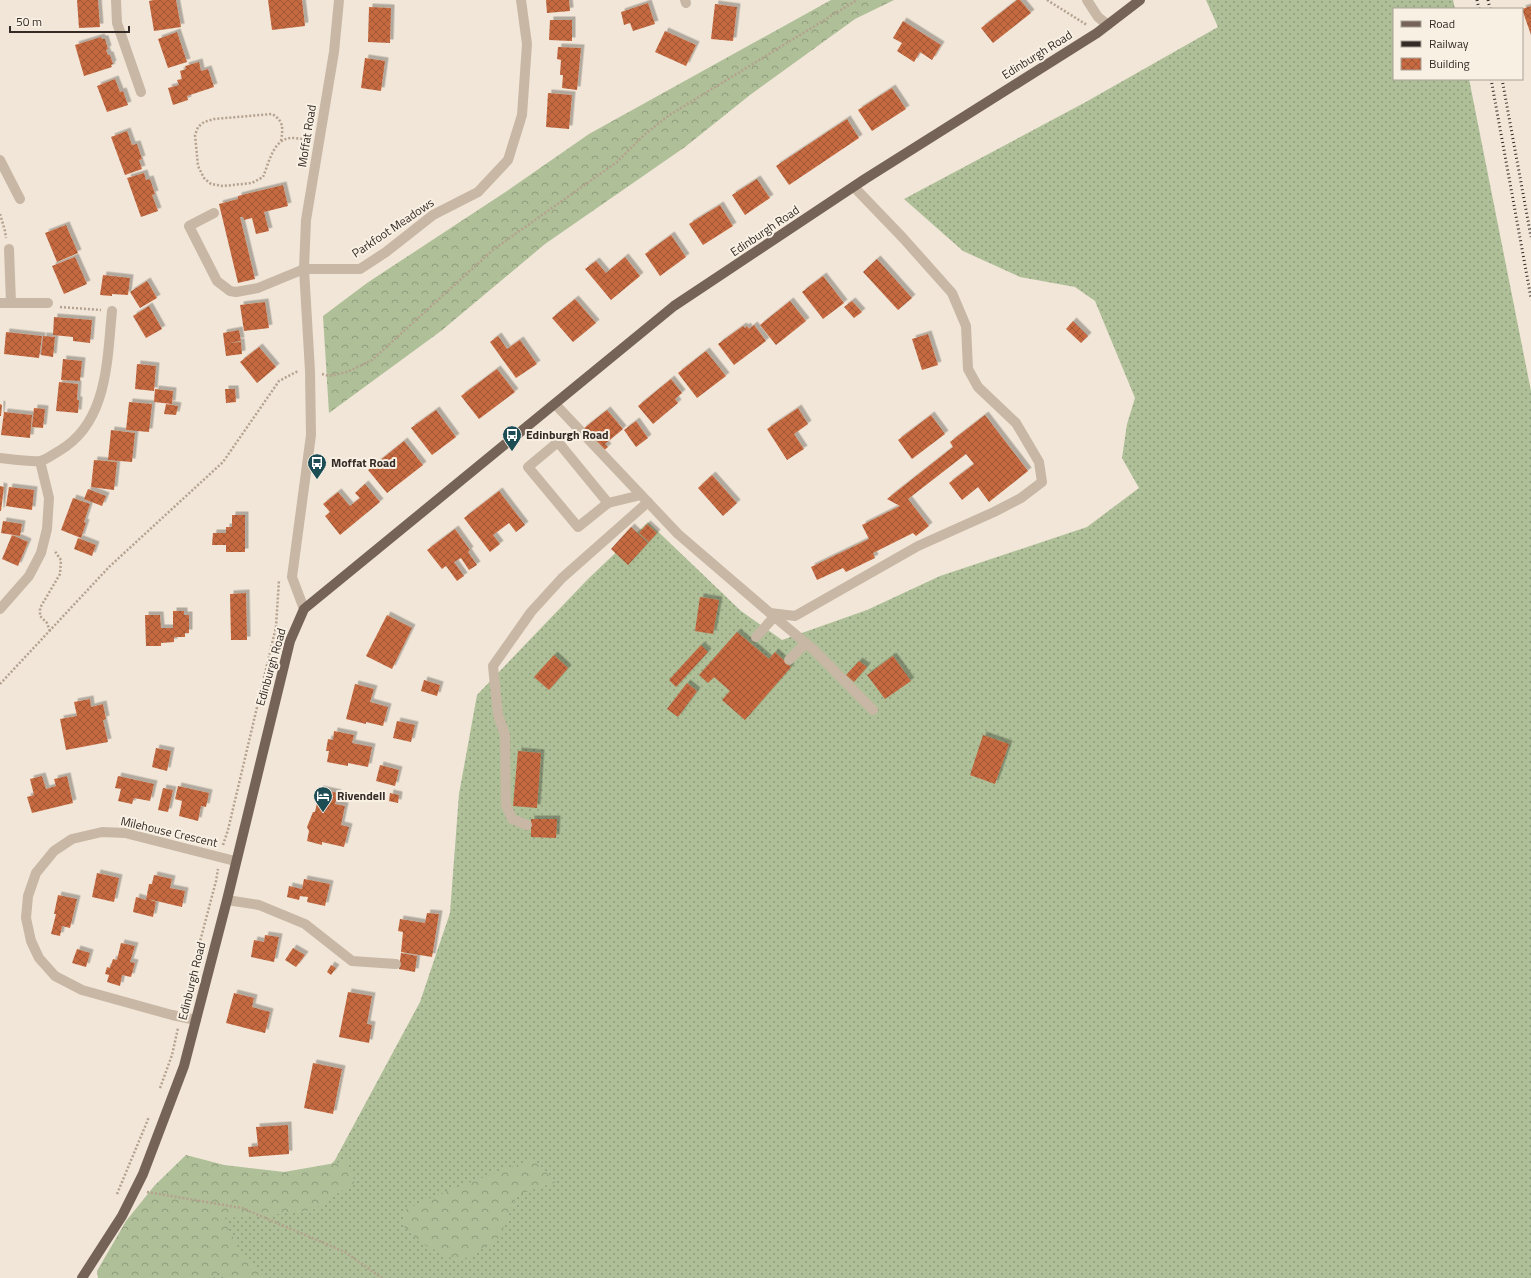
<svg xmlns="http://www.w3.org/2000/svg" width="1531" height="1278" viewBox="0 0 1531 1278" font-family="'Titillium Web',sans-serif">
	<defs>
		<pattern id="grass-dots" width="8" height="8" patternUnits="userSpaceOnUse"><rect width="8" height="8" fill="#afbf98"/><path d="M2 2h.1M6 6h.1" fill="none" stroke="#8f9b7c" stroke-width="1.8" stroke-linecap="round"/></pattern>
		<pattern id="forest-crowns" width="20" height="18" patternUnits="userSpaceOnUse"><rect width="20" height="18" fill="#afbf98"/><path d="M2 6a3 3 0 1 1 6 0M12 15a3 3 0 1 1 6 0" fill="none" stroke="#8f9b7c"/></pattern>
		<pattern id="building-cross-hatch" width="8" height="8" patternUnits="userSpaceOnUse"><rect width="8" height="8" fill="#c56a41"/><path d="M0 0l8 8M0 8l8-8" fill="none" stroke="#a15736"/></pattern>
		<filter id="shadow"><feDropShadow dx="3.5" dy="-3.5" stdDeviation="0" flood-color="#0004"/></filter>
	</defs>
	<rect width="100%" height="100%" fill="#f1e6d8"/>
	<!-- grass -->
	<polygon fill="url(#grass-dots)" points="1206,0 1453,0 1455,9 1394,9 1394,79 1469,79 1531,391 1531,1278 123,1278 171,1179 289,1207 335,1160 420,1002 450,913 459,794 477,695 589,578 648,522 741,611 782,640 867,610 940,576 1087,527 1139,488 1122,458 1127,424 1135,398 1095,301 1075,287 1020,277 963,251 904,199 1084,103 1218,27"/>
	<!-- forest -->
	<g fill="url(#forest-crowns)">
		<polygon points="831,0 894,0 855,19 750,95 685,147 545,244 441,331 329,413 323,316 367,283 507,191 589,134"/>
		<polygon points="186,1155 224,1165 284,1172 347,1161 355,1182 313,1210 252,1217 223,1218 241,1253 269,1278 226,1278 218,1271 213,1278 98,1278 97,1271 126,1221 155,1185"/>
		<polygon points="532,1159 556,1182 517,1195 499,1238 459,1262 421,1243 404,1227 403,1211 437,1195"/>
	</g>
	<!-- building -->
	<g fill="url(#building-cross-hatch)" filter="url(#shadow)">
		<polygon points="77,0 98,0 100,27 79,28"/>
		<polygon points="154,0 176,0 181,27 154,31 149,1"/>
		<polygon points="268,0 302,0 305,26 272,30"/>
		<polygon points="546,0 569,0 570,11 547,13"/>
		<polygon points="1017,0 1020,0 1031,13 993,43 981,28"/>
		<polygon points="648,3 655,24 633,31 630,23 624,25 621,12"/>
		<polygon points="715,4 737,7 733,41 711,39"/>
		<polygon points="1531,6 1531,35 1522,9"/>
		<polygon points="369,7 391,8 390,43 368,42"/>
		<polygon points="550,20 572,20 572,41 549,40"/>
		<polygon points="903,21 941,45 932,60 920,52 914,62 897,51 902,43 893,38"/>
		<polygon points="665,31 696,45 686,66 655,52"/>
		<polygon points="177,32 187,62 168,68 158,39"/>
		<polygon points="101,37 102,39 105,39 108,49 106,50 108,55 110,55 113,64 111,65 112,67 84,76 75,45"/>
		<polygon points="558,47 581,48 577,90 562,88 563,75 560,75 561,60 557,59"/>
		<polygon points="365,58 385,61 381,91 361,88"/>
		<polygon points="199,62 201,71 208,69 214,87 187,96 188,100 173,105 168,88 179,85 177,80 182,79 180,71 186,69 185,66"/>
		<polygon points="115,79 120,92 123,91 128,105 107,112 97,86"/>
		<polygon points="892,88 906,109 872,131 858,110"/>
		<polygon points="548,93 572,95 569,129 546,127"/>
		<polygon points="847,119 859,138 789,185 776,166"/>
		<polygon points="127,131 132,145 137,144 142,159 139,160 142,169 125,175 111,137"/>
		<polygon points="144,173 146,180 150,179 155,194 152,195 158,211 141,217 127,178"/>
		<polygon points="757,179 770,198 745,215 732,195"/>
		<polygon points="283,185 288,206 264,212 269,231 256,234 252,218 244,220 243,217 240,217 255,279 238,283 219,204 238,199 238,196"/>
		<polygon points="720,205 733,226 703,245 689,224"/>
		<polygon points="66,225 78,253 57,262 45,233"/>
		<polygon points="671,235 686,257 660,276 645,254"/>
		<polygon points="75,257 87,284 64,294 52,266"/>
		<polygon points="625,257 640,276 611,300 585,269 596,261 606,273"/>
		<polygon points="877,259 912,298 898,310 863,272"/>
		<polygon points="103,275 130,278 128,295 112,294 112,296 100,295"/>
		<polygon points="823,276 844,303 823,319 802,292"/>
		<polygon points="147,281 157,298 140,308 130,292"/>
		<polygon points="575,299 596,323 573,342 552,318"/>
		<polygon points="790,301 806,321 776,345 760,325"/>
		<polygon points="852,301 862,312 854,318 844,307"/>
		<polygon points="265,302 269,328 244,331 240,305"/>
		<polygon points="149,306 162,329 146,338 133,316"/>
		<polygon points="54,317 92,320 90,343 73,341 73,337 53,335"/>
		<polygon points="1073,321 1088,336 1081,343 1066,329"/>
		<polygon points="754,325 766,341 734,365 718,344 743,326 745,328 747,326 749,329"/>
		<polygon points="239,330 241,341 228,343 241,342 242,354 226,356 223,333"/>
		<polygon points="6,332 42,336 39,358 4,354"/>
		<polygon points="928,334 938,365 922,370 912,339"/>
		<polygon points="43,336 55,337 53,357 41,355"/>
		<polygon points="498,336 507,349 520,340 537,364 516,378 490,342"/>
		<polygon points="259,347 276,367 257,383 240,362"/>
		<polygon points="706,351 726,376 697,398 678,373"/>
		<polygon points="63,359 82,361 80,381 61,380"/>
		<polygon points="137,364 156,366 154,391 135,389"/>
		<polygon points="497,369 515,392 479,419 461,396"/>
		<polygon points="671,379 682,393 675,399 678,403 653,424 638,406"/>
		<polygon points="59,382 78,384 77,400 79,400 78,413 56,411"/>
		<polygon points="155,389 173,391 172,404 154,402"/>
		<polygon points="225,389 235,389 236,402 226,403"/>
		<polygon points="129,402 152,404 149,432 126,430"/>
		<polygon points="0,404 2,405 1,416 0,416"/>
		<polygon points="166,404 178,406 176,415 164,414"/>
		<polygon points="34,408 45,409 43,428 32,427"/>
		<polygon points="798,408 808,424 794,434 804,449 787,460 767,429"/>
		<polygon points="436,410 456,437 432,455 411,428"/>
		<polygon points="607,410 623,429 605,444 608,447 602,452 583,429"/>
		<polygon points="4,412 32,415 30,438 1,435"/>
		<polygon points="931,415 945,434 912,459 898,440"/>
		<polygon points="985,415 1028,471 989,502 978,487 962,500 949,483 974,464 966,454 908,499 929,526 916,536 913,533 873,553 875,558 846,572 843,568 817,580 811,567 869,539 862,525 900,506 887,499 953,447 950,442"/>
		<polygon points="636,421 648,438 636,447 624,430"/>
		<polygon points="111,430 135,433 132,462 108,460"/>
		<polygon points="404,441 423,465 387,493 368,470"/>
		<polygon points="94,460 117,462 114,490 91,487"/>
		<polygon points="712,475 737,503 723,516 698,488"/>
		<polygon points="365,484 380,502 340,535 325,516 330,512 323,504 338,492 350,506 360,498 355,493"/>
		<polygon points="0,486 4,487 1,511 0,511"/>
		<polygon points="9,487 34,490 32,510 6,506"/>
		<polygon points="88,489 106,496 102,506 84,499"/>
		<polygon points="499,491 525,525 516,532 509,523 493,535 500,544 490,552 464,518"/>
		<polygon points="73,498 90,504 84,522 86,523 81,538 61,530"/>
		<polygon points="232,515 245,515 245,552 226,552 226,545 212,545 213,533 226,533 226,527 232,527"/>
		<polygon points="3,521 22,524 20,536 1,533"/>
		<polygon points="647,524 657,533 649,542 639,533"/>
		<polygon points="631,527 648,543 628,565 611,549"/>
		<polygon points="455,529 470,550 468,552 477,565 469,570 461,558 454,562 464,576 457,581 446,566 442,569 427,550"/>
		<polygon points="12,535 28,542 18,566 2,559"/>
		<polygon points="78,538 96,545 92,556 74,549"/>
		<polygon points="246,593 247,640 231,640 230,594"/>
		<polygon points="700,597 719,600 713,634 695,631"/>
		<polygon points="173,611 184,611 184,615 189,615 189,633 185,633 185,637 174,637 174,642 161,643 161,646 146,646 145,615 160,615 161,628 173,628"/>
		<polygon points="387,615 412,628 392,669 366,656"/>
		<polygon points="737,632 769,659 775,652 791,667 745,720 722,700 730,691 714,677 708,683 699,675"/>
		<polygon points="701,645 708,652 676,687 669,680"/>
		<polygon points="554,655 568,668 549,690 534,677"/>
		<polygon points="893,656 911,681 885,699 867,675"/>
		<polygon points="859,661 867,667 854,682 846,675"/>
		<polygon points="424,680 440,685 437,696 421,691"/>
		<polygon points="687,683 697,691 678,717 667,709"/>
		<polygon points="355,684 374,689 370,702 388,707 383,726 366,722 366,724 346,719"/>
		<polygon points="90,699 91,707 103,704 106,719 103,720 108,742 66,750 60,719 77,716 74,702"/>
		<polygon points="397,721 415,725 411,742 393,738"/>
		<polygon points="334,731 354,735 352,743 372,747 368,767 348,763 348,766 327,762 329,751 326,751 328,739 333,740"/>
		<polygon points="983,735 1009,744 995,784 970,775"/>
		<polygon points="156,748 171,751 167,771 152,767"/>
		<polygon points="518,751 541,753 537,808 513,806"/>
		<polygon points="380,765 399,770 395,786 376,781"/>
		<polygon points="42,776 46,789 56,786 54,779 67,776 73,803 32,813 27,797 34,795 30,779"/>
		<polygon points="118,776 154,784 150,801 134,798 132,804 118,801 121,789 115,788"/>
		<polygon points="178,786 209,793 206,807 201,806 198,821 179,816 182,801 175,799"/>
		<polygon points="163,788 173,790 168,812 158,810"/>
		<polygon points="320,789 338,793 335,804 345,806 341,825 349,827 344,847 322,842 322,845 307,841 309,831 307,827 313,812 315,812"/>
		<polygon points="390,793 399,795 398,803 389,801"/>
		<polygon points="531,819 557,819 556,838 531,837"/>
		<polygon points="97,873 119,878 114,902 92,897"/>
		<polygon points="154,875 172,879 170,888 185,891 182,907 148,899 156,902 153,917 133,912 136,897 146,900 149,884 152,884"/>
		<polygon points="304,879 330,884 325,906 307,902 308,897 300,896 299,900 287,897 289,886 302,889"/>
		<polygon points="58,895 77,899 70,928 62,926 60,936 51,934 56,914 54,914"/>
		<polygon points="427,913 439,914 432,957 401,952 403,932 398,931 400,919 425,923"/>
		<polygon points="265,935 279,937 274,962 251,957 254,940 264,942"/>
		<polygon points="121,943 135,946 130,962 135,963 131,977 122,975 120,986 107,982 109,975 105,974 107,967 110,968 113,959 117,960"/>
		<polygon points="293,948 305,955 296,967 285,960"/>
		<polygon points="77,949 90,953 86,967 72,963"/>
		<polygon points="401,953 417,956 415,972 399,969"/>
		<polygon points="331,965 336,968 331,975 327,972"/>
		<polygon points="348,992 372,996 367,1024 372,1025 369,1043 339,1037"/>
		<polygon points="234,993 254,998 252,1007 270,1012 265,1033 226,1023"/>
		<polygon points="313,1063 342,1069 333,1114 304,1108"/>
		<polygon points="288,1125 289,1154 249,1157 248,1147 258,1146 256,1127"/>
	</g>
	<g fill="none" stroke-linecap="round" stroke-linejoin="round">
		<!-- path -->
		<g stroke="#b4a18e" stroke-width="2.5" stroke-dasharray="2 2" stroke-linecap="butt">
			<polyline points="1047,0 1087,25"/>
			<path d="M 281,141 C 283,128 284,121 272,114 L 214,119 L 204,122 L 198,127 L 195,135 L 198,166 L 204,178 L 211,184 L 223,186 L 252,183 L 263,177 C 269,163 273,139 291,138 C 296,138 302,139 307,140"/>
			<polyline points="0,214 5,231 6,238"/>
			<polyline points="60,307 101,310"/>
			<polyline points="322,374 329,376 347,372 372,360 494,249 617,162 644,135 668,116 857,0"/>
			<polyline points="50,631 47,623 40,616 40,608 60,574 61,560 54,550"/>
			<polyline points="0,684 109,567 223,462 279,381 298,371"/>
			<polyline points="223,845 228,830 276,627 279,580"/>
			<polyline points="183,1006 216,881 218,869"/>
			<polyline points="160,1088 172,1055 178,1028"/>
			<polyline points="147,1192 242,1208 345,1252 382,1278"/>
			<polyline points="117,1194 149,1117"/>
		</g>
		<!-- minor -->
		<g stroke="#c8b7a4" stroke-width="10">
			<polyline points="116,0 117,23 141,92"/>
			<polyline points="685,0 686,3"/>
			<polyline points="1087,0 1098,17 1108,25"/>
			<polyline points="0,160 20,199"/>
			<polyline points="214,213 189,226 217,281 230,291 236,292 258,288 304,269 360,269 386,252 433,215 478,192 508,160 522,115 527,44 521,0"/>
			<polyline points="9,249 11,303"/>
			<polyline points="0,303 48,303"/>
			<polyline points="555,404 678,534 770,613 795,616 918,546 994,512 1021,498 1042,482 1039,462 1016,423 978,387 968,369 966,326 952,293 903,238 854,187"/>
			<polygon points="558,442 608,503 578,527 528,467"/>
			<path d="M 0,458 C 9,459 32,462 40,461 C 46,460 53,454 59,451 C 108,423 107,360 112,311"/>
			<polyline points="608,503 641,495"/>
			<polyline points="0,609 29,576 41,553 47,529 49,498 40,461"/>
			<polyline points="304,609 292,577 311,435 310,371 304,269 306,220 334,52 339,0"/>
			<polyline points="770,613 814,650 873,710"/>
			<polyline points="756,637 774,617"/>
			<polyline points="789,660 806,643"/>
			<polyline points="527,825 512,819 506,805 505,735 498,715 493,666 531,612 562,578 648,502"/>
			<polyline points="227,900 259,905 305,924 352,961 396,964"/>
			<polyline points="196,1020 172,1015 82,990 55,976 39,958 31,941 26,918 28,896 36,873 54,851 72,839 102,832 125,833 235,861"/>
		</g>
		<!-- major -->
		<polyline stroke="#766357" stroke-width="10" points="82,1278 122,1216 143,1174 184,1066 227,900 290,641 304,609 674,306 865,179 1097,33 1140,0"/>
		<!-- rail -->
		<g stroke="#342b26" stroke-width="3" stroke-dasharray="1 3" stroke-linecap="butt">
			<polyline points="1477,0 1479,9"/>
			<polyline points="1488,0 1490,9"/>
			<polyline points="1491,79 1531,298"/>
			<polyline points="1502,79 1531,237"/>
		</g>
	</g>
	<!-- icons -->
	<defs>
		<g id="bus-pin" transform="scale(1)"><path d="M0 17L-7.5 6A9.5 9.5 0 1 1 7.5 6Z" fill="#1c4d54" stroke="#f9f0e4"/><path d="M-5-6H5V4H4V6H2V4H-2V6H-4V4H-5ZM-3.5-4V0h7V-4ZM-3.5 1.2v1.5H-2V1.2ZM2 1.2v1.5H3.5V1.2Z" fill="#fff"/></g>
		<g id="hotel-pin" transform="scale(1)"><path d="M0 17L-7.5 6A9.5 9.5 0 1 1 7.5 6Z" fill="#1c4d54" stroke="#f9f0e4"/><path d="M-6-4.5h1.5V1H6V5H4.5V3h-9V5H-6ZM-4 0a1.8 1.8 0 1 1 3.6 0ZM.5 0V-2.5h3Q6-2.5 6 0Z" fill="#fff"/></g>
	</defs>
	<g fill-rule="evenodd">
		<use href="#bus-pin" x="512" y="435"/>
		<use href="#bus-pin" x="317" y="463"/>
		<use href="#hotel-pin" x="323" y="796"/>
	</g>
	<g text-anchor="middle" stroke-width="4" stroke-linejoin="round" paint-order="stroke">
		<!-- street labels -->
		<g font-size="12" fill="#342b26" stroke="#f9f0e4">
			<text transform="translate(1037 55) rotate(-32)" y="4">Edinburgh Road</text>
			<text transform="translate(307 136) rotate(-81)" y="4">Moffat Road</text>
			<text transform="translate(393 228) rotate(-34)" y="4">Parkfoot Meadows</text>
			<text transform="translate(765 231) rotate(-34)" y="4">Edinburgh Road</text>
			<text transform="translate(271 667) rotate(-74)" y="4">Edinburgh Road</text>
			<text transform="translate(169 832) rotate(13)" y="4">Milehouse Crescent</text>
			<text transform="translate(192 981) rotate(-76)" y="4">Edinburgh Road</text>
		</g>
		<!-- poi labels -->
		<g font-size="12" font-weight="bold" fill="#342b26" stroke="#f9f0e4" text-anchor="start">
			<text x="526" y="439">Edinburgh Road</text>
			<text x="331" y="467">Moffat Road</text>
			<text x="337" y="800">Rivendell</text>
		</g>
	</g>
	<!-- legend -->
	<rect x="1393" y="8" width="130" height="72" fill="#f9f0e4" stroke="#aaa198"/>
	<rect x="1401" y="21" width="20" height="6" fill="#766357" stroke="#aaa198"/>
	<text x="1429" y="28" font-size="12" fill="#342b26">Road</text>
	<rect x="1401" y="41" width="20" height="6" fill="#342b26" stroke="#aaa198"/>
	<text x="1429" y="48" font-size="12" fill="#342b26">Railway</text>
	<rect x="1401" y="58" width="20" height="12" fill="url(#building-cross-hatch)" stroke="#aaa198"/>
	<text x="1429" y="68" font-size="12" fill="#342b26">Building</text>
	<!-- scale -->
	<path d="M10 26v6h119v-6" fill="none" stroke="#342b26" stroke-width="2"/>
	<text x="16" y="26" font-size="12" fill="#342b26" stroke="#f9f0e4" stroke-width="3" paint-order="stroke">50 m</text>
</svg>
